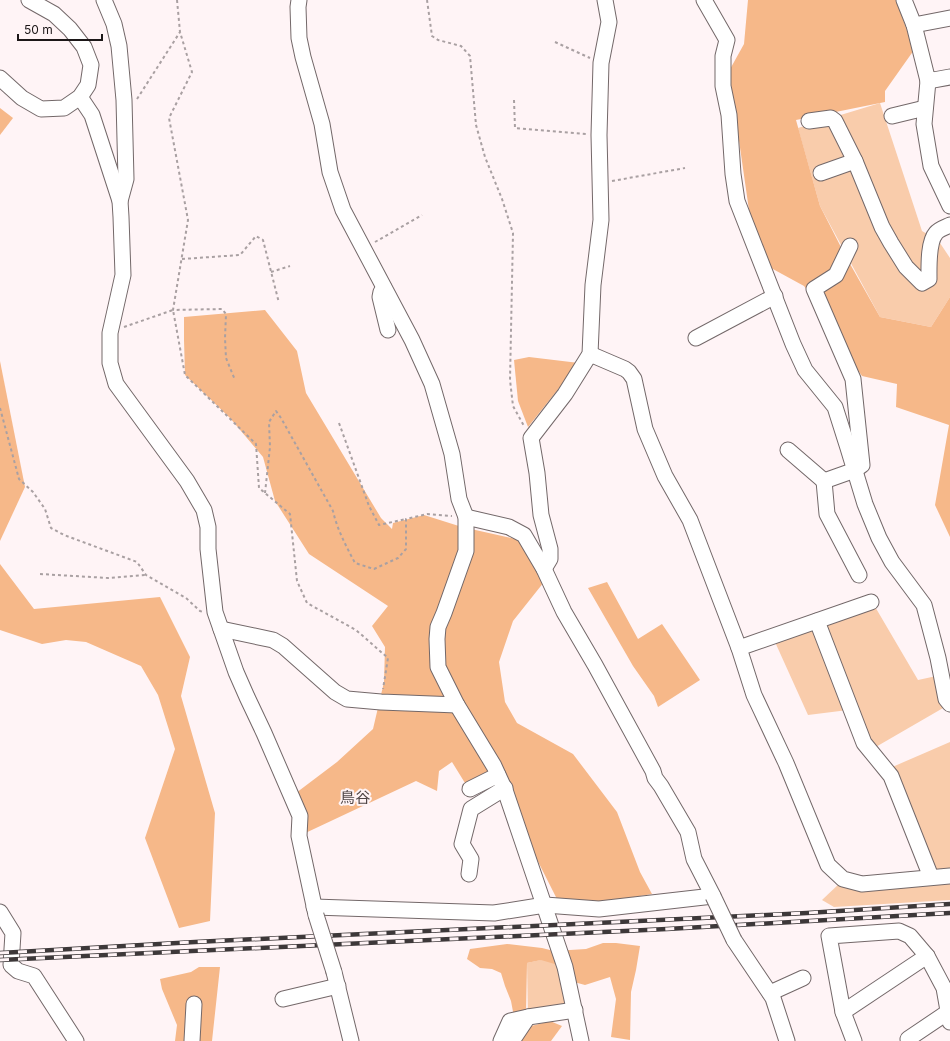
<svg xmlns="http://www.w3.org/2000/svg" width="950" height="1041" viewBox="0 0 950 1041" font-family="Inter,'Noto Sans JP',sans-serif">
	<rect width="100%" height="100%" fill="#fff4f6"/>
	<!-- green -->
	<g fill="#f9ccab">
		<polygon points="880,103 922,231 938,240 950,258 950,297 931,327 880,317 820,206 798,128"/>
		<polygon points="874,605 918,680 941,675 950,704 874,748 848,710 808,715 775,642"/>
		<polygon points="950,742 950,876 933,877 890,768"/>
		<polygon points="950,878 950,900 834,907 822,900 841,882"/>
		<polygon points="558,956 574,1008 528,1017 527,963"/>
	</g>
	<!-- forest -->
	<g fill="#f6b889">
		<polygon points="748,0 896,0 914,50 885,91 885,102 796,120 820,206 845,255 880,317 931,327 950,297 950,537 935,505 949,425 896,407 897,384 862,376 849,358 843,338 804,286 771,268 752,231 729,71 744,44"/>
		<polygon points="0,108 13,118 0,135"/>
		<polygon points="265,310 297,351 306,393 381,518 392,529 393,523 424,515 462,527 520,540 544,582 513,621 499,662 505,702 517,723 573,754 617,812 640,872 652,894 562,909 514,814 501,782 476,780 465,783 452,762 439,771 437,791 416,781 299,836 292,796 337,762 373,729 384,682 385,647 372,626 388,606 309,554 275,501 263,457 230,418 185,375 184,340 184,317"/>
		<polygon points="529,357 579,363 528,427 518,401 514,360"/>
		<polygon points="0,361 25,487 0,541"/>
		<polygon points="0,564 34,609 160,597 190,657 181,696 215,813 210,921 179,928 145,838 175,749 158,695 141,666 86,642 66,640 42,644 0,630"/>
		<polygon points="607,582 638,639 662,624 700,680 658,707 654,696 633,666 588,588"/>
		<polygon points="603,943 616,943 640,946 636,970 631,992 630,1040 611,1037 616,999 610,977 585,985 574,982 565,967 541,960 527,963 526,1013 514,1017 511,1001 505,986 501,973 492,969 480,968 467,959 470,949 507,944 542,948 554,951 586,949"/>
		<polygon points="199,967 220,967 212,1041 175,1041 177,1025 162,989 160,979 191,972"/>
		<polygon points="550,1021 562,1026 551,1041 513,1041 524,1028"/>
	</g>
	<g fill="none" stroke-linecap="round" stroke-linejoin="round">
		<!-- minor casing -->
		<g stroke="#736869" stroke-width="17">
			<g id="minor">
				<polyline points="104,0 114,24 119,46 124,100 126,179 120,201"/>
				<polyline points="299,0 298,7 299,38 303,57 322,124 330,172 343,210 412,340 432,384 452,454 459,499 466,517 466,551 444,613 438,627 437,639 438,667 457,705 494,766 505,790 565,967 581,1041"/>
				<polyline points="704,0 727,40 723,56 723,86 729,115 733,174 737,201 793,344 805,370 835,407 848,448 865,504 879,538 892,562 924,605 938,658 946,699 950,704"/>
				<polyline points="904,0 914,25 928,81 950,77"/>
				<polyline points="914,25 950,18"/>
				<polyline points="0,78 22,98 41,109 64,108 80,97 88,85 91,65 84,47 70,29 54,14 29,0"/>
				<polyline points="928,81 924,124 931,166 950,206"/>
				<polyline points="80,97 92,115 120,201 121,217 123,275 110,333 110,363 116,384 187,481 204,510 208,527 208,549 215,612 236,672 247,697 264,733 300,816 299,836 316,915"/>
				<polyline points="892,116 925,108"/>
				<path d="M 809,121 L 831,118 L 835,121 L 855,161 L 882,227 L 891,243 L 906,267 L 922,283 L 929,279 C 929,267 928,242 936,233 C 939,229 946,227 950,225"/>
				<polyline points="821,173 855,161"/>
				<polyline points="384,288 381,292 380,297 388,330"/>
				<polyline points="696,338 775,296"/>
				<polyline points="590,354 625,369 629,372 634,379 645,429 665,476 690,520 739,648 754,695 786,763 828,865 843,879 862,884 950,876"/>
				<polyline points="788,450 824,481 855,470 862,465 853,379 814,289 836,275 850,246"/>
				<polyline points="824,481 827,514 859,575"/>
				<polyline points="544,569 550,559 550,549 541,515 537,473 531,438 565,394 590,354 593,285 601,220 599,135 601,63 609,22 605,0"/>
				<polyline points="817,621 864,743 891,776 931,877"/>
				<polyline points="221,629 273,640 283,646 335,692 347,699 381,702 457,705"/>
				<polyline points="739,648 871,602"/>
				<polyline points="470,789 498,775"/>
				<polyline points="469,874 471,859 462,844 471,809 505,788"/>
				<polyline points="314,907 494,913 545,905 599,909 713,896 694,859 688,832 661,786 655,778 653,771 595,665 564,612 544,569 524,535 509,527 466,517"/>
				<polyline points="0,912 13,933 11,965 18,971 34,976 76,1041"/>
				<polyline points="734,940 773,998 787,1041"/>
				<polyline points="334,972 351,1041"/>
				<polyline points="770,993 803,978"/>
				<polyline points="283,999 338,986"/>
				<polyline points="843,1012 927,956"/>
				<polyline points="908,1039 948,1012"/>
				<polyline points="192,1041 194,1004"/>
				<polyline points="501,1041 510,1021 528,1017 575,1010"/>
				<polyline points="512,1041 528,1017"/>
				<polyline points="854,1041 843,1012 829,936 899,931 910,936 927,956 944,988 950,1022"/>
			</g>
		</g>
		<!-- path -->
		<g stroke="#a9a0a2" stroke-width="2" stroke-dasharray="3 3" stroke-linecap="butt">
			<polyline points="177,0 180,32 192,72 169,118 188,220 173,310 222,309 226,314 225,338 226,358 235,380"/>
			<polyline points="427,0 432,36 438,40 461,46 470,56 476,125 485,157 502,199 513,233 510,380 513,406 524,426"/>
			<polyline points="555,42 590,58"/>
			<polyline points="137,99 180,32"/>
			<polyline points="514,100 515,128 586,134"/>
			<polyline points="612,181 685,168"/>
			<polyline points="375,242 422,215"/>
			<polyline points="182,259 240,255 256,236 263,240 279,303"/>
			<polyline points="271,272 290,266"/>
			<polyline points="124,327 173,310 185,375 256,444 259,488 290,514 297,581 307,603 356,630 388,658 383,689"/>
			<polyline points="0,408 19,479 33,492 45,509 51,528 64,535 137,562 146,575 186,598 200,611 203,612"/>
			<polyline points="339,423 369,506 379,525 406,519"/>
			<path d="M 265,493 L 270,447 L 269,422 L 276,411 L 281,418 L 333,511 C 337,529 346,546 355,563 L 374,569 L 398,558 L 406,549 L 406,519 L 427,514 L 452,516"/>
			<polyline points="40,574 108,578 146,575"/>
		</g>
		<!-- minor -->
		<use href="#minor" stroke="#fff" stroke-width="15"/>
		<!-- rail casing -->
		<g stroke="#3d3839" stroke-width="4.5">
			<g id="rail">
				<polyline points="0,953 195,942 807,913 950,904"/>
				<polyline points="0,960 667,929 950,913"/>
			</g>
		</g>
		<!-- rail -->
		<use href="#rail" stroke="#fff4f6" stroke-width="3" stroke-dasharray="9" stroke-linecap="butt"/>
		<!-- minor-bridge casing -->
		<g stroke="#736869" stroke-width="17" stroke-linecap="butt">
			<g id="minor-bridge">
				<polyline points="713,896 734,940"/>
				<polyline points="316,915 334,972"/>
			</g>
		</g>
		<!-- minor-bridge -->
		<use href="#minor-bridge" stroke="#fff" stroke-width="15"/>
	</g>
	<g text-anchor="middle" stroke-width="4" stroke-linejoin="round" paint-order="stroke">
		<!-- quarter labels -->
		<g font-size="15" fill="#504647" stroke="#fff4f6">
			<text x="355" y="803">鳥谷</text>
		</g>
	</g>
	<!-- scale -->
	<path d="M18 34v6h84v-6" fill="none" stroke="#1c1718" stroke-width="2"/>
	<text x="24" y="34" font-size="12" fill="#1c1718" stroke="#fff4f6" stroke-width="3" paint-order="stroke">50 m</text>
</svg>
